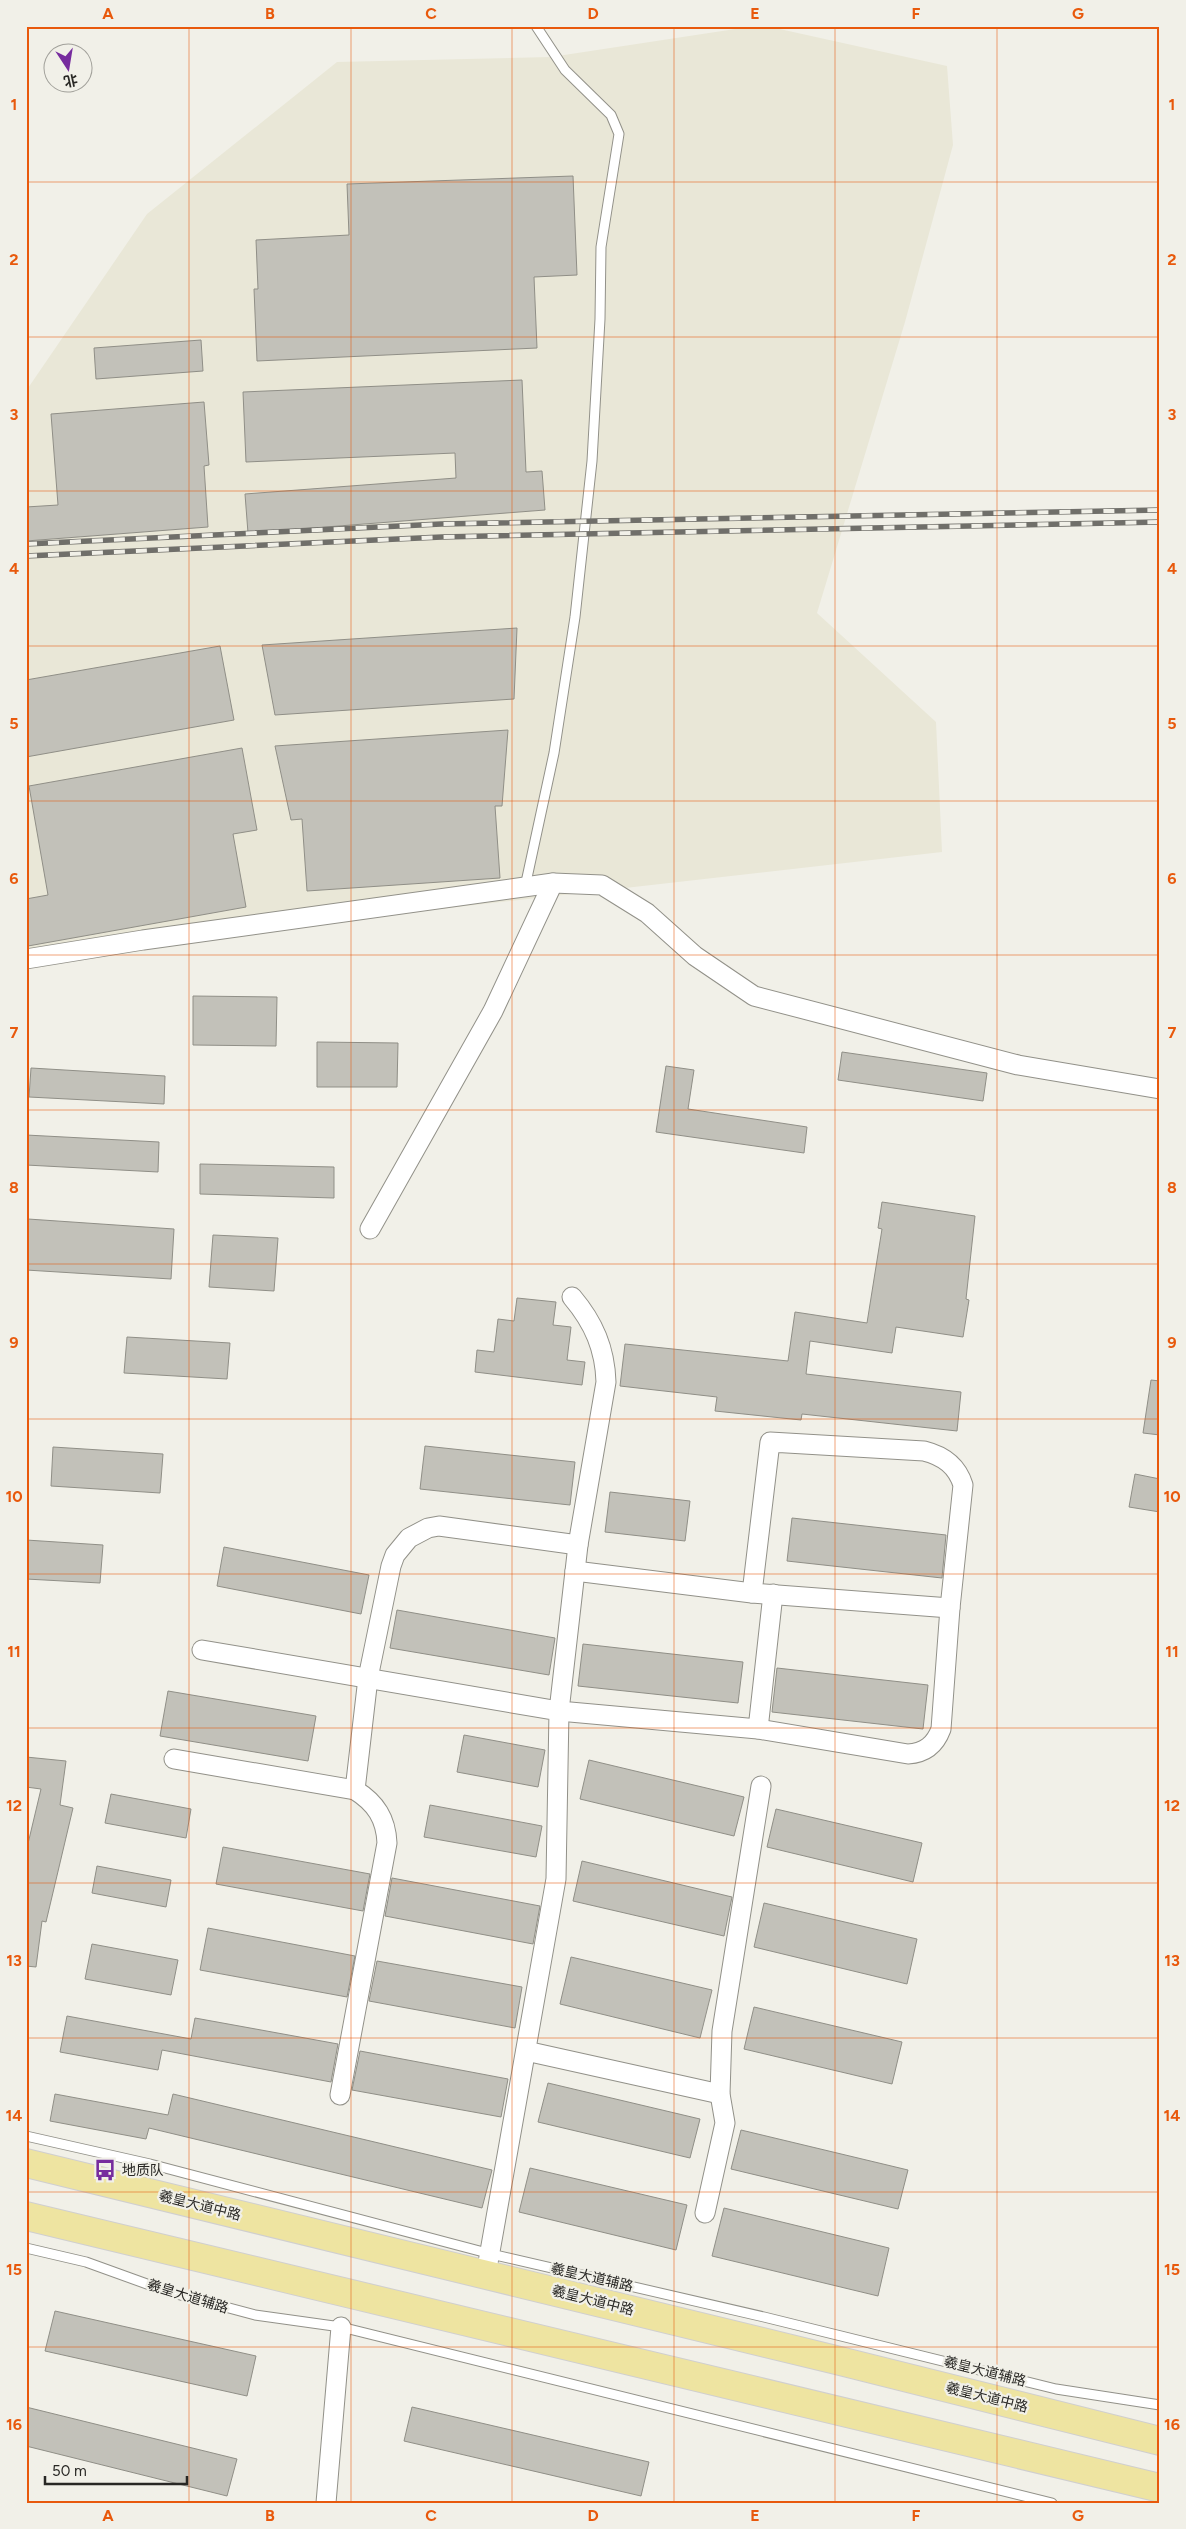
<svg xmlns="http://www.w3.org/2000/svg" width="1186" height="2529" viewBox="0 0 1186 2529" font-family="Figtree,'Noto Sans SC',sans-serif">
	<rect width="100%" height="100%" fill="#f1f0e8"/>
	<!-- built -->
	<polygon fill="#e9e7d7" points="755,26 766,26 947,66 953,145 905,322 817,613 936,722 942,852 26,956 26,391 147,214 337,62 551,57"/>
	<!-- building -->
	<g fill="#c2c1b9" stroke="#908f87">
		<polygon points="573,176 577,275 534,277 537,348 257,361 254,289 258,289 256,240 349,235 347,184"/>
		<polygon points="201,340 203,371 96,379 94,348"/>
		<polygon points="522,380 526,472 542,471 545,510 248,533 245,494 456,478 455,453 246,462 243,392"/>
		<polygon points="204,402 209,465 204,466 208,527 26,541 26,507 58,505 51,414"/>
		<polygon points="517,628 514,699 275,715 262,645"/>
		<polygon points="220,646 234,720 26,757 26,680"/>
		<polygon points="508,730 502,806 495,806 500,878 307,891 302,819 291,820 275,746"/>
		<polygon points="242,748 257,830 233,834 246,907 28,946 26,899 48,895 29,786"/>
		<polygon points="193,996 277,997 276,1046 193,1045"/>
		<polygon points="317,1042 398,1043 397,1087 317,1087"/>
		<polygon points="842,1052 987,1073 983,1101 838,1080"/>
		<polygon points="666,1066 694,1070 688,1109 807,1127 804,1153 656,1132"/>
		<polygon points="31,1068 165,1076 164,1104 29,1097"/>
		<polygon points="26,1135 159,1142 158,1172 26,1165"/>
		<polygon points="200,1164 334,1167 334,1198 200,1194"/>
		<polygon points="882,1202 975,1216 966,1299 969,1300 963,1337 896,1327 892,1353 810,1341 806,1374 961,1392 957,1431 802,1414 801,1420 715,1411 717,1397 620,1386 625,1344 788,1361 795,1312 867,1323 882,1229 878,1228"/>
		<polygon points="28,1219 174,1229 171,1279 26,1270"/>
		<polygon points="213,1235 278,1238 274,1291 209,1287"/>
		<polygon points="517,1298 556,1302 553,1325 571,1327 567,1360 585,1362 582,1385 475,1372 477,1350 494,1352 498,1319 514,1321"/>
		<polygon points="127,1337 230,1343 227,1379 124,1373"/>
		<polygon points="1151,1380 1160,1381 1160,1435 1143,1433"/>
		<polygon points="425,1446 575,1462 570,1505 420,1489"/>
		<polygon points="53,1447 163,1454 160,1493 51,1486"/>
		<polygon points="1135,1474 1160,1479 1160,1512 1129,1507"/>
		<polygon points="610,1492 690,1501 685,1541 605,1532"/>
		<polygon points="792,1518 946,1535 942,1578 787,1561"/>
		<polygon points="26,1540 103,1545 100,1583 26,1579"/>
		<polygon points="224,1547 369,1575 361,1614 217,1586"/>
		<polygon points="397,1610 555,1638 549,1675 390,1648"/>
		<polygon points="583,1644 743,1662 738,1703 578,1686"/>
		<polygon points="777,1668 928,1685 923,1729 772,1712"/>
		<polygon points="168,1691 316,1716 308,1761 160,1736"/>
		<polygon points="464,1735 545,1750 538,1787 457,1772"/>
		<polygon points="26,1757 66,1761 60,1805 73,1808 46,1922 42,1921 36,1967 26,1966 26,1852 41,1789 26,1787"/>
		<polygon points="589,1760 744,1797 734,1836 580,1799"/>
		<polygon points="111,1794 191,1809 186,1838 105,1823"/>
		<polygon points="430,1805 542,1826 536,1857 424,1837"/>
		<polygon points="776,1809 922,1843 913,1882 767,1847"/>
		<polygon points="223,1847 370,1874 363,1911 216,1884"/>
		<polygon points="582,1861 732,1897 724,1936 573,1901"/>
		<polygon points="97,1866 171,1880 166,1907 92,1893"/>
		<polygon points="392,1878 540,1906 533,1944 385,1916"/>
		<polygon points="764,1903 917,1939 907,1984 754,1947"/>
		<polygon points="208,1928 355,1956 347,1997 200,1970"/>
		<polygon points="92,1944 178,1960 171,1995 85,1979"/>
		<polygon points="571,1957 712,1990 700,2038 560,2004"/>
		<polygon points="377,1961 522,1987 515,2028 369,2001"/>
		<polygon points="754,2007 902,2042 892,2084 744,2049"/>
		<polygon points="67,2016 191,2039 195,2018 338,2044 331,2082 162,2050 158,2070 60,2052"/>
		<polygon points="360,2051 508,2079 501,2117 352,2090"/>
		<polygon points="548,2083 700,2119 690,2158 538,2122"/>
		<polygon points="55,2094 168,2115 173,2094 492,2170 482,2208 149,2128 146,2139 50,2121"/>
		<polygon points="741,2130 908,2170 898,2209 731,2169"/>
		<polygon points="530,2168 687,2205 676,2250 519,2212"/>
		<polygon points="724,2208 889,2248 878,2296 712,2256"/>
		<polygon points="55,2311 256,2356 247,2396 45,2351"/>
		<polygon points="26,2407 237,2459 227,2496 26,2446"/>
		<polygon points="412,2407 649,2462 641,2496 404,2441"/>
	</g>
	<g fill="none" stroke-linecap="round" stroke-linejoin="round">
		<!-- service casing -->
		<g stroke="#929189" stroke-width="11">
			<g id="service">
				<polyline points="525,887 554,753 575,617 592,461 600,319 601,247 619,134 611,115 565,70 536,26"/>
				<polyline points="26,2136 150,2164 491,2254 764,2317 1056,2389 1160,2405"/>
				<polyline points="26,2248 86,2262 169,2292 255,2315 341,2327 1052,2503"/>
			</g>
		</g>
		<!-- minor casing -->
		<g stroke="#929189" stroke-width="21">
			<g id="minor">
				<polyline points="26,959 143,940 553,883 602,885 647,913 695,956 754,996 1018,1065 1160,1089"/>
				<polyline points="370,1229 493,1011 553,883"/>
				<path d="M 572,1297 C 594,1323 605,1349 606,1382 L 578,1545 L 559,1711 L 758,1729 L 773,1594"/>
				<polyline points="575,1571 752,1593 950,1608"/>
				<path d="M 752,1593 L 770,1442 L 924,1451 C 944,1456 957,1466 963,1485 L 950,1608 L 941,1729 C 935,1745 925,1753 908,1754 L 758,1729"/>
				<polyline points="202,1650 559,1711 556,1879 486,2274"/>
				<polyline points="174,1759 355,1790 368,1678 391,1566 395,1555 409,1538 428,1528 439,1526 578,1545"/>
				<polyline points="526,2051 720,2094"/>
				<path d="M 340,2095 L 387,1843 C 386,1819 376,1803 355,1790"/>
				<polyline points="705,2213 725,2123 720,2094 722,2031 761,1786"/>
				<polyline points="326,2503 341,2327"/>
			</g>
		</g>
		<!-- primary casing -->
		<g stroke="#d0cfcf" stroke-width="30">
			<g id="primary">
				<polyline points="26,2163 836,2360 1160,2441"/>
				<polyline points="26,2216 1160,2488"/>
			</g>
		</g>
		<!-- service -->
		<use href="#service" stroke="#fff" stroke-width="9"/>
		<!-- minor -->
		<use href="#minor" stroke="#fff" stroke-width="19"/>
		<!-- primary -->
		<use href="#primary" stroke="#eee4a1" stroke-width="28"/>
		<!-- rail casing -->
		<g stroke="#706f6a" stroke-width="5.5">
			<g id="rail">
				<polyline points="26,544 441,524 1160,510"/>
				<polyline points="26,556 442,537 1160,522"/>
			</g>
		</g>
		<!-- rail -->
		<use href="#rail" stroke="#f1f0e8" stroke-width="4" stroke-dasharray="11" stroke-linecap="butt"/>
	</g>
	<!-- grid -->
	<path fill="none" stroke="#e8590c" stroke-width="1" stroke-opacity="0.55" d="M 189,26 L 189,2503M 351,26 L 351,2503M 512,26 L 512,2503M 674,26 L 674,2503M 835,26 L 835,2503M 997,26 L 997,2503M 26,182 L 1160,182M 26,337 L 1160,337M 26,491 L 1160,491M 26,646 L 1160,646M 26,801 L 1160,801M 26,955 L 1160,955M 26,1110 L 1160,1110M 26,1264 L 1160,1264M 26,1419 L 1160,1419M 26,1574 L 1160,1574M 26,1728 L 1160,1728M 26,1883 L 1160,1883M 26,2038 L 1160,2038M 26,2192 L 1160,2192M 26,2347 L 1160,2347"/>
	<!-- icons -->
	<defs>
		<g id="bus-bare" transform="scale(1.725)"><path d="M-5-6H5V4H4V6H2V4H-2V6H-4V4H-5ZM-3.5-4V0h7V-4ZM-3.5 1.2v1.5H-2V1.2ZM2 1.2v1.5H3.5V1.2Z" fill="#772c9e" stroke="#f1f0e8" stroke-width="2.5" paint-order="stroke"/></g>
	</defs>
	<g fill-rule="evenodd">
		<use href="#bus-bare" x="105" y="2170"/>
	</g>
	<g text-anchor="middle" stroke-width="4.5" stroke-linejoin="round" paint-order="stroke">
		<!-- poi labels -->
		<g font-size="14" fill="#282724" stroke="#f1f0e8" text-anchor="start">
			<text x="122" y="2175">地质队</text>
		</g>
		<!-- street labels -->
		<g font-size="14" fill="#282724" stroke="#f1f0e8">
			<text transform="translate(200 2205) rotate(14)" y="5">羲皇大道中路</text>
			<text transform="translate(592 2277) rotate(13)" y="5">羲皇大道辅路</text>
			<text transform="translate(188 2296) rotate(17)" y="5">羲皇大道辅路</text>
			<text transform="translate(593 2300) rotate(14)" y="5">羲皇大道中路</text>
			<text transform="translate(985 2371) rotate(14)" y="5">羲皇大道辅路</text>
			<text transform="translate(987 2397) rotate(14)" y="5">羲皇大道中路</text>
		</g>
	</g>
	<!-- border -->
	<rect width="1186" height="2529" fill="none" stroke="#f1f0e8" stroke-width="55"/>
	<!-- north arrow -->
	<g transform="translate(68 68) rotate(168)"><circle r="24" fill="#f1f0e8" stroke="#a1a09a"/>
	<path d="M0-4L9 19L0 12L-9 19Z" fill="#772c9e"/>
	<text y="-8" font-size="14" font-weight="bold" text-anchor="middle" fill="#282724">北</text>
	</g>
	<!-- scale -->
	<path d="M45 2476v8h142v-8" fill="none" stroke="#282724" stroke-width="2.5"/>
	<text x="52" y="2476" font-size="15" fill="#282724" stroke="#f1f0e8" stroke-width="4" paint-order="stroke">50 m</text>
	<rect x="28" y="28" width="1130" height="2474" fill="none" stroke="#e8590c" stroke-width="2"/>
	<g font-size="16" text-anchor="middle" font-weight="bold" fill="#e8590c">
		<text x="108" y="19">A</text>
		<text x="270" y="19">B</text>
		<text x="431" y="19">C</text>
		<text x="593" y="19">D</text>
		<text x="755" y="19">E</text>
		<text x="916" y="19">F</text>
		<text x="1078" y="19">G</text>
		<text x="14" y="110">1</text>
		<text x="1172" y="110">1</text>
		<text x="14" y="265">2</text>
		<text x="1172" y="265">2</text>
		<text x="14" y="420">3</text>
		<text x="1172" y="420">3</text>
		<text x="14" y="574">4</text>
		<text x="1172" y="574">4</text>
		<text x="14" y="729">5</text>
		<text x="1172" y="729">5</text>
		<text x="14" y="884">6</text>
		<text x="1172" y="884">6</text>
		<text x="14" y="1038">7</text>
		<text x="1172" y="1038">7</text>
		<text x="14" y="1193">8</text>
		<text x="1172" y="1193">8</text>
		<text x="14" y="1348">9</text>
		<text x="1172" y="1348">9</text>
		<text x="14" y="1502">10</text>
		<text x="1172" y="1502">10</text>
		<text x="14" y="1657">11</text>
		<text x="1172" y="1657">11</text>
		<text x="14" y="1811">12</text>
		<text x="1172" y="1811">12</text>
		<text x="14" y="1966">13</text>
		<text x="1172" y="1966">13</text>
		<text x="14" y="2121">14</text>
		<text x="1172" y="2121">14</text>
		<text x="14" y="2275">15</text>
		<text x="1172" y="2275">15</text>
		<text x="14" y="2430">16</text>
		<text x="1172" y="2430">16</text>
		<text x="108" y="2521">A</text>
		<text x="270" y="2521">B</text>
		<text x="431" y="2521">C</text>
		<text x="593" y="2521">D</text>
		<text x="755" y="2521">E</text>
		<text x="916" y="2521">F</text>
		<text x="1078" y="2521">G</text>
	</g>
</svg>
